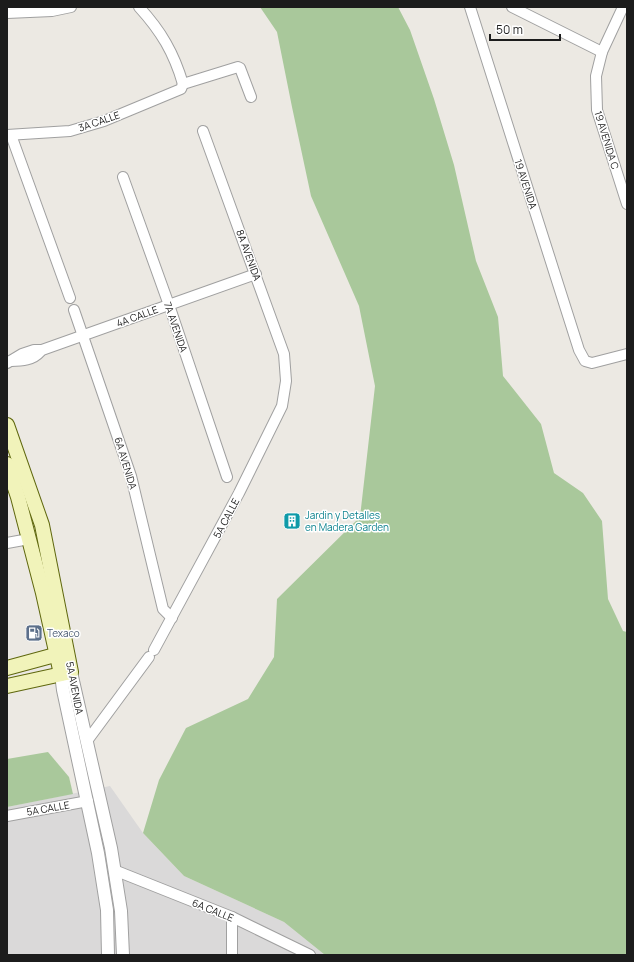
<svg xmlns="http://www.w3.org/2000/svg" width="634" height="962" viewBox="0 0 634 962" font-family="Manrope,sans-serif">
	<rect width="100%" height="100%" fill="#ece9e3"/>
	<!-- residential -->
	<polygon fill="#dad9d9" points="110,786 143,833 184,876 284,922 325,955 7,955 7,807"/>
	<!-- forest -->
	<g fill="#a9c89b">
		<polygon points="260,7 398,7 410,30 434,99 454,165 476,261 498,317 503,376 541,424 554,473 583,493 602,521 608,599 623,631 627,632 627,955 325,955 284,922 184,876 143,833 159,780 186,728 248,699 274,657 277,599 360,517 375,386 359,306 311,196 292,107 277,32"/>
		<polygon points="48,752 69,777 73,794 7,807 7,759"/>
	</g>
	<g fill="none" stroke-linecap="round" stroke-linejoin="round">
		<!-- minor casing -->
		<g stroke="#a0a0a0" stroke-width="12">
			<g id="minor">
				<path d="M 139,7 C 161,31 174,53 183,84"/>
				<polyline points="470,7 579,350 585,361 592,363 627,354"/>
				<polyline points="512,7 602,52"/>
				<polyline points="623,7 602,52 596,76 597,110 627,204"/>
				<polyline points="7,13 52,11 71,7"/>
				<polyline points="183,84 238,67 240,68 251,97"/>
				<polyline points="7,135 70,131 104,121 181,89 183,84"/>
				<polyline points="11,135 70,298"/>
				<polyline points="123,177 169,305 227,477"/>
				<polyline points="74,310 131,476 163,609 172,618"/>
				<path d="M 11,361 C 22,361 33,360 40,352"/>
				<polyline points="7,363 22,354 34,350 42,350 256,274"/>
				<polyline points="7,543 29,539"/>
				<polyline points="154,650 239,493 282,406 286,381 284,354 203,131"/>
				<polyline points="87,741 149,657"/>
				<polyline points="7,816 88,801"/>
				<polyline points="114,870 232,917 310,955"/>
				<polyline points="232,917 232,955"/>
			</g>
		</g>
		<!-- tertiary casing -->
		<g stroke="#a0a0a0" stroke-width="14">
			<g id="tertiary">
				<polyline points="71,672 111,848 121,911 123,955"/>
				<polyline points="61,674 63,690 98,853 107,910 108,955"/>
			</g>
		</g>
		<!-- secondary casing -->
		<g stroke="#5f670e" stroke-width="16">
			<g id="secondary">
				<polyline points="7,425 42,525 71,672 7,686"/>
				<polyline points="7,464 18,497 43,593 61,674"/>
				<polyline points="7,668 66,652"/>
			</g>
		</g>
		<!-- minor -->
		<use href="#minor" stroke="#fff" stroke-width="10"/>
		<!-- tertiary -->
		<use href="#tertiary" stroke="#fff" stroke-width="12"/>
		<!-- secondary -->
		<use href="#secondary" stroke="#f1f3ba" stroke-width="14"/>
	</g>
	<!-- icons -->
	<defs>
		<g id="building-square" transform="scale(0.9)"><rect x="-9" y="-9" width="18" height="18" rx="4" fill="#0f9aa8" stroke="#fff"/><path d="M-4-6H4V6H1V3H-1V6H-4ZM-2.5-4.3h1.7v1.8h-1.7ZM.8-4.3h1.7v1.8H.8ZM-2.5-1h1.7V.8h-1.7ZM.8-1h1.7V.8H.8Z" fill="#fff"/></g>
		<g id="fuel-square" transform="scale(0.9)"><rect x="-9" y="-9" width="18" height="18" rx="4" fill="#5c6f8a" stroke="#fff"/><path d="M-5.5-6h7V0h2V4h1.3V-2.5L3-4.5l.8-.8L6-3V5H2.5V1h-1V6h-7ZM-4.2-4.7v3.2H.2V-4.7Z" fill="#fff"/></g>
	</defs>
	<g fill-rule="evenodd">
		<use href="#building-square" x="292" y="521"/>
		<use href="#fuel-square" x="34" y="633"/>
	</g>
	<g text-anchor="middle" stroke-width="3" stroke-linejoin="round" paint-order="stroke">
		<!-- street labels -->
		<g font-size="10" fill="#1c1c1c" stroke="#fff">
			<text transform="translate(99 121) rotate(-19)" y="4">3A CALLE</text>
			<text transform="translate(607 140) rotate(73)" y="4">19 AVENIDA C</text>
			<text transform="translate(526 184) rotate(72)" y="4">19 AVENIDA</text>
			<text transform="translate(249 255) rotate(70)" y="4">8A AVENIDA</text>
			<text transform="translate(137 316) rotate(-20)" y="4">4A CALLE</text>
			<text transform="translate(176 327) rotate(71)" y="4">7A AVENIDA</text>
			<text transform="translate(126 463) rotate(73)" y="4">6A AVENIDA</text>
			<text transform="translate(226 518) rotate(-62)" y="4">5A CALLE</text>
			<text transform="translate(75 688) rotate(79)" y="4">5A AVENIDA</text>
			<text transform="translate(48 808) rotate(-10)" y="4">5A CALLE</text>
			<text transform="translate(213 910) rotate(22)" y="4">6A CALLE</text>
		</g>
		<!-- culture labels -->
		<g font-size="10" fill="#0d838f" stroke="#fff" text-anchor="start">
			<text x="305" y="519">Jardin y Detalles<tspan x="305" dy="12">en Madera Garden</tspan></text>
		</g>
		<!-- service labels -->
		<g font-size="10" fill="#4e5e75" stroke="#fff" text-anchor="start">
			<text x="47" y="637">Texaco</text>
		</g>
	</g>
	<!-- border -->
	<rect width="634" height="962" fill="none" stroke="#1c1c1c" stroke-width="16"/>
	<!-- scale -->
	<path d="M490 34v6h70v-6" fill="none" stroke="#1c1c1c" stroke-width="2"/>
	<text x="496" y="34" font-size="12" fill="#1c1c1c" stroke="#ffffff" stroke-width="3" paint-order="stroke">50 m</text>
</svg>
